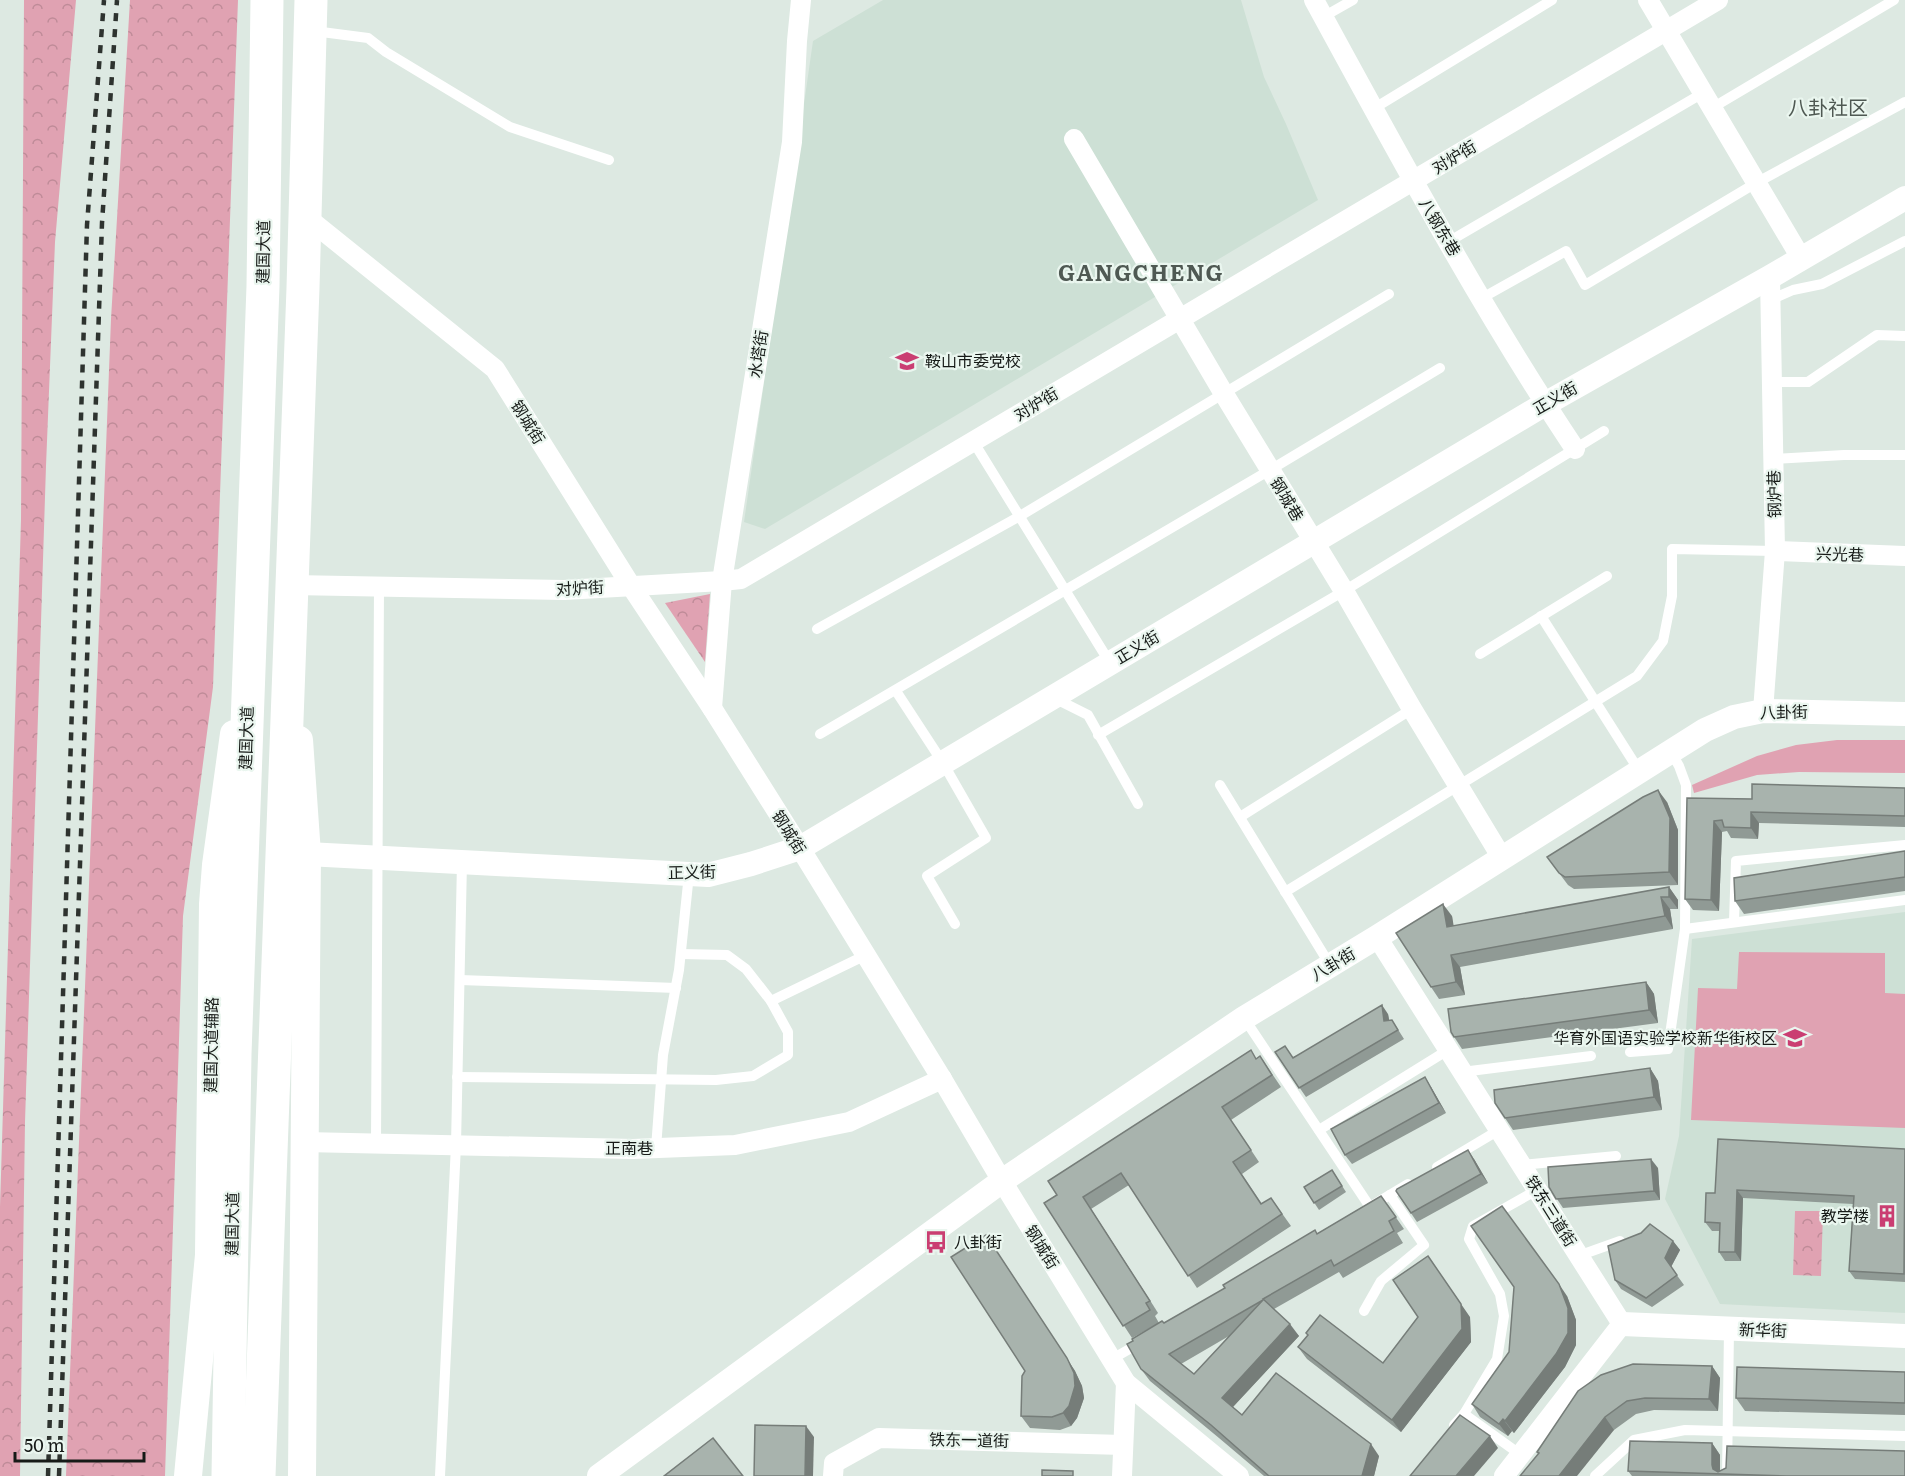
<svg xmlns="http://www.w3.org/2000/svg" width="1905" height="1476" viewBox="0 0 1905 1476" font-family="Literata,'Noto Sans SC',serif">
	<defs>
		<pattern id="forest-crowns" width="20" height="18" patternUnits="userSpaceOnUse" patternTransform="scale(1.5)"><rect width="20" height="18" fill="#e0a2b2"/><path d="M2 6a3 3 0 1 1 6 0M12 15a3 3 0 1 1 6 0" fill="none" stroke="#bf8b98"/></pattern>
	</defs>
	<rect width="100%" height="100%" fill="#dde9e2"/>
	<!-- built -->
	<g fill="#cde0d5">
		<polygon points="883,0 1241,0 1264,77 1286,124 1318,200 765,529 744,522 813,41"/>
		<polygon points="1905,912 1905,1313 1720,1304 1665,1199 1679,1136 1692,939"/>
	</g>
	<!-- green -->
	<g fill="#e0a2b2">
		<polygon points="1837,740 1905,740 1905,773 1799,772 1757,775 1694,793 1692,785 1757,756 1796,745"/>
		<polygon points="1739,952 1885,953 1885,993 1905,994 1905,1128 1691,1120 1698,988 1737,989"/>
	</g>
	<!-- forest -->
	<g fill="url(#forest-crowns)">
		<polygon points="24,0 76,0 55,242 46,466 25,1122 20,1476 0,1476 0,1207 21,520"/>
		<polygon points="130,0 238,0 213,687 183,916 165,1476 66,1476 111,319"/>
		<polygon points="710,594 705,662 665,603"/>
		<polygon points="1795,1211 1823,1211 1821,1276 1793,1275"/>
	</g>
	<g fill="none" stroke-linecap="round" stroke-linejoin="round">
		<!-- service -->
		<g stroke="#fff" stroke-width="10">
			<polyline points="1323,17 1353,0"/>
			<polyline points="314,31 368,38 386,52 510,127 609,160"/>
			<polyline points="1712,108 1894,0"/>
			<polyline points="1373,109 1552,0"/>
			<polyline points="1448,242 1703,93"/>
			<polyline points="1482,298 1566,251 1585,285 1756,183 1905,102"/>
			<polyline points="1770,300 1793,290 1822,284 1905,241"/>
			<polyline points="1772,382 1808,382 1877,335 1905,336"/>
			<polyline points="973,441 1110,663"/>
			<polyline points="1773,459 1844,455 1905,455"/>
			<polyline points="1541,616 1640,772"/>
			<polyline points="817,629 1020,516 1389,294"/>
			<polyline points="1480,654 1607,576"/>
			<polyline points="896,691 943,763 986,838 927,876 955,924"/>
			<polyline points="1054,698 1088,715 1138,804"/>
			<polyline points="820,734 1270,470 1440,368"/>
			<polyline points="1098,735 1344,591 1604,431"/>
			<polyline points="1220,785 1330,965"/>
			<polyline points="1240,817 1412,709"/>
			<polyline points="1285,892 1637,676 1663,641 1672,596 1672,549 1775,551"/>
			<polyline points="1734,922 1736,861 1905,845"/>
			<polyline points="1685,929 1905,900"/>
			<polyline points="460,980 676,988"/>
			<polyline points="771,1001 866,955"/>
			<polyline points="1244,1018 1370,1207"/>
			<polyline points="1630,1052 1668,1049 1685,929 1686,785 1679,766 1671,752"/>
			<polyline points="1462,1072 1591,1056"/>
			<polyline points="457,1077 716,1080 753,1076 788,1055 788,1032 771,1001 746,969 727,955 681,954"/>
			<polyline points="1319,1130 1448,1050"/>
			<polyline points="376,1143 379,587"/>
			<polyline points="656,1148 663,1055 679,970 689,874"/>
			<polyline points="1522,1165 1616,1156"/>
			<polyline points="1437,1167 1499,1130"/>
			<polyline points="1373,1205 1408,1184"/>
			<polyline points="1578,1256 1620,1241"/>
			<polyline points="1364,1311 1381,1281 1424,1245 1390,1195"/>
			<polyline points="1112,1359 1140,1343"/>
			<polyline points="1464,1414 1521,1455"/>
			<polyline points="1454,1425 1464,1414 1497,1359 1504,1316 1500,1294 1469,1239 1473,1226 1537,1190"/>
			<polyline points="440,1476 456,1145 462,862"/>
			<polyline points="1595,1476 1634,1440 1685,1430 1905,1436"/>
			<polyline points="1727,1476 1729,1329"/>
		</g>
		<!-- minor -->
		<g stroke="#fff" stroke-width="20">
			<path d="M 1314,0 C 1397,152 1479,305 1575,449"/>
			<polyline points="1648,0 1801,258"/>
			<polyline points="1074,139 1224,394 1344,591 1412,709 1502,858"/>
			<polyline points="305,216 495,369 631,586 712,708 800,848 942,1079 1002,1181 1126,1383 1239,1476"/>
			<polyline points="1775,551 1905,556"/>
			<polyline points="292,585 564,590 722,581 741,579 1718,0"/>
			<polyline points="712,708 722,581 792,142 797,41 801,0"/>
			<polyline points="1763,711 1775,551 1770,277"/>
			<polyline points="1377,937 1622,1324 1504,1476"/>
			<polyline points="304,1142 633,1149 735,1145 849,1122 942,1079"/>
			<polyline points="833,1476 834,1463 879,1438 1123,1445"/>
			<polyline points="1122,1476 1126,1383"/>
		</g>
		<!-- tertiary -->
		<g stroke="#fff" stroke-width="24">
			<polyline points="307,854 708,875 751,864 800,848 1545,404 1770,277 1905,198"/>
			<polyline points="1622,1324 1905,1336"/>
			<polyline points="599,1476 1002,1181 1244,1018 1377,937 1705,730 1734,717 1763,711 1905,714"/>
		</g>
		<!-- secondary -->
		<g stroke="#fff" stroke-width="28">
			<polyline points="299,740 307,854 302,1476"/>
			<polyline points="188,1476 209,1255 213,904 216,865 234,734"/>
		</g>
		<!-- trunk -->
		<g stroke="#fff" stroke-width="33">
			<polyline points="228,1476 235,1054 263,286 267,0"/>
			<polyline points="259,1476 303,288 311,0"/>
		</g>
		<!-- rail -->
		<g stroke="#2e332f" stroke-width="4.5" stroke-dasharray="8 8" stroke-linecap="butt">
			<polyline points="48,1476 87,225 104,0"/>
			<polyline points="59,1476 102,223 117,0"/>
		</g>
	</g>
	<!-- wall -->
	<g fill="#909a95" fill-rule="evenodd">
		<polygon points="1905,788 1905,827 1759,823 1758,839 1731,838 1727,831 1722,832 1719,911 1693,910 1685,899 1687,798 1752,799"/>
		<polygon points="1667,802 1678,830 1678,885 1574,889 1568,885 1547,857"/>
		<polygon points="1905,851 1905,891 1744,914 1735,901"/>
		<polygon points="1669,887 1678,900 1678,909 1670,909 1673,929 1460,967 1465,995 1439,999 1431,987 1452,916 1453,926"/>
		<polygon points="1646,982 1654,994 1658,1023 1462,1049 1451,1032"/>
		<polygon points="1388,1014 1389,1020 1392,1020 1404,1039 1306,1097 1275,1052 1293,1057"/>
		<polygon points="1260,1056 1281,1087 1231,1120 1259,1162 1242,1174 1262,1204 1271,1198 1291,1226 1197,1288 1129,1185 1091,1209 1158,1313 1155,1316 1159,1323 1132,1338 1044,1203"/>
		<polygon points="1650,1068 1658,1081 1662,1110 1513,1130 1505,1118"/>
		<polygon points="1431,1087 1446,1113 1352,1164 1345,1155"/>
		<polygon points="1905,1149 1905,1282 1855,1279 1849,1271 1853,1204 1743,1198 1741,1261 1725,1261 1719,1252 1719,1231 1712,1231 1705,1222 1715,1193"/>
		<polygon points="1474,1159 1488,1183 1417,1222 1396,1191"/>
		<polygon points="1658,1168 1660,1200 1563,1208 1549,1187"/>
		<polygon points="1332,1170 1346,1192 1319,1210 1304,1187"/>
		<path d="M 1381,1196 L 1404,1229 L 1397,1233 L 1403,1243 L 1343,1278 L 1339,1272 L 1274,1309 L 1299,1336 L 1233,1407 L 1242,1415 L 1379,1456 L 1374,1476 L 1264,1476 L 1219,1438 L 1150,1381 L 1141,1369 L 1225,1288 ZM 1229,1336 L 1194,1374 L 1181,1364 Z"/>
		<polygon points="1673,1241 1680,1250 1671,1267 1684,1285 1652,1307 1621,1289 1615,1280"/>
		<polygon points="994,1247 1075,1371 1082,1386 1084,1398 1077,1418 1071,1426 1060,1430 1030,1428 1021,1416 1025,1371"/>
		<polygon points="1514,1287 1567,1296 1576,1320 1576,1345 1565,1367 1514,1433 1512,1431 1508,1436 1480,1417 1472,1404 1509,1352"/>
		<polygon points="1470,1317 1471,1342 1401,1432 1307,1359 1298,1347 1308,1335 1306,1333 1383,1363"/>
		<polygon points="1712,1366 1720,1378 1718,1411 1654,1410 1636,1414 1614,1430 1538,1454 1537,1452 1578,1391"/>
		<polygon points="1905,1372 1905,1415 1745,1411 1736,1398"/>
		<polygon points="1712,1443 1720,1455 1720,1471 1726,1468 1905,1476 1632,1476 1628,1471"/>
	</g>
	<!-- shaded-wall -->
	<g fill="#767d79">
		<polygon points="1658,790 1667,802 1678,830 1678,885 1669,872"/>
		<polygon points="1751,812 1759,823 1758,839 1751,828"/>
		<polygon points="1714,821 1722,832 1719,911 1711,900"/>
		<polygon points="1669,887 1678,900 1678,909 1669,897"/>
		<polygon points="1661,897 1670,909 1673,929 1665,916"/>
		<polygon points="1443,904 1452,916 1456,939 1447,927"/>
		<polygon points="1451,955 1460,967 1465,995 1456,982"/>
		<polygon points="1646,982 1654,994 1658,1023 1649,1010"/>
		<polygon points="1382,1005 1388,1014 1391,1030 1384,1021"/>
		<polygon points="1650,1068 1658,1081 1662,1110 1654,1097"/>
		<polygon points="1425,1077 1431,1087 1446,1113 1439,1103"/>
		<polygon points="1468,1150 1474,1159 1488,1183 1481,1174"/>
		<polygon points="1651,1159 1658,1168 1660,1200 1654,1191"/>
		<polygon points="1737,1190 1743,1198 1741,1261 1735,1252"/>
		<polygon points="1083,1197 1091,1209 1158,1313 1150,1301"/>
		<polygon points="986,1235 1075,1371 1082,1386 1084,1398 1077,1418 1071,1426 1063,1413"/>
		<polygon points="1673,1241 1680,1250 1671,1267 1665,1258"/>
		<polygon points="1428,1256 1470,1317 1471,1342 1401,1432 1392,1420 1461,1304"/>
		<polygon points="1559,1284 1567,1296 1576,1320 1576,1345 1565,1367 1514,1433 1505,1421"/>
		<polygon points="1290,1324 1299,1336 1230,1410 1222,1398"/>
		<polygon points="1712,1366 1720,1378 1718,1411 1709,1399"/>
		<polygon points="1605,1417 1614,1430 1577,1476 1559,1476"/>
		<polygon points="1503,1419 1512,1431 1508,1436 1499,1424"/>
		<polygon points="806,1426 814,1437 813,1476 805,1476"/>
		<polygon points="1490,1436 1498,1448 1474,1476 1456,1476"/>
		<polygon points="1712,1443 1720,1455 1720,1474 1713,1469 1712,1465"/>
		<polygon points="1371,1444 1379,1456 1374,1476 1362,1476"/>
	</g>
	<!-- building -->
	<g fill="#a8b3ad" stroke="#767d79" stroke-width="1.5" fill-rule="evenodd">
		<polygon points="1752,784 1905,788 1905,816 1751,812 1751,828 1724,827 1722,820 1714,821 1711,900 1685,899 1687,798 1752,799"/>
		<polygon points="1658,790 1670,818 1669,872 1565,877 1559,873 1547,857 1643,797"/>
		<polygon points="1905,851 1905,877 1735,901 1734,878"/>
		<polygon points="1669,887 1669,897 1661,897 1665,916 1451,955 1456,982 1431,987 1396,933 1443,904 1447,927"/>
		<polygon points="1646,982 1649,1010 1454,1037 1451,1032 1448,1009"/>
		<polygon points="1382,1005 1384,1021 1392,1020 1398,1030 1299,1088 1275,1052 1285,1046 1293,1058"/>
		<polygon points="1251,1050 1256,1059 1260,1056 1272,1075 1222,1107 1251,1150 1233,1162 1261,1204 1271,1198 1282,1214 1188,1276 1121,1173 1083,1197 1150,1301 1146,1303 1150,1310 1123,1326 1044,1203 1057,1195 1048,1181"/>
		<polygon points="1650,1068 1654,1097 1505,1118 1495,1103 1494,1090"/>
		<polygon points="1425,1077 1439,1103 1345,1155 1331,1129"/>
		<polygon points="1718,1139 1905,1149 1904,1274 1849,1271 1854,1196 1737,1190 1735,1252 1719,1252 1720,1223 1705,1222 1706,1193 1715,1193"/>
		<polygon points="1468,1150 1481,1174 1411,1213 1396,1191 1397,1189"/>
		<polygon points="1651,1159 1654,1191 1556,1199 1549,1187 1548,1167"/>
		<polygon points="1332,1170 1342,1186 1314,1203 1304,1187"/>
		<path d="M 1381,1196 L 1396,1217 L 1389,1221 L 1394,1231 L 1334,1266 L 1331,1260 L 1263,1299 L 1290,1324 L 1222,1398 L 1242,1415 L 1276,1373 L 1371,1444 L 1362,1476 L 1269,1476 L 1211,1425 L 1141,1369 L 1127,1344 L 1133,1341 L 1132,1339 L 1162,1321 L 1164,1323 L 1225,1288 L 1223,1285 L 1315,1230 L 1317,1234 ZM 1263,1300 L 1194,1374 L 1169,1354 Z"/>
		<polygon points="1502,1206 1559,1284 1568,1308 1568,1333 1556,1354 1505,1421 1503,1419 1499,1424 1472,1404 1509,1352 1514,1287 1471,1226"/>
		<polygon points="1650,1224 1673,1241 1665,1258 1677,1275 1646,1298 1615,1280 1608,1246 1641,1233"/>
		<polygon points="986,1235 1067,1358 1074,1373 1075,1386 1069,1406 1063,1413 1052,1417 1021,1416 1022,1376 1025,1371 951,1257"/>
		<polygon points="1428,1256 1461,1304 1462,1329 1392,1420 1298,1347 1308,1335 1306,1333 1320,1315 1383,1363 1418,1317 1393,1280"/>
		<polygon points="1633,1364 1712,1366 1709,1399 1645,1398 1627,1401 1605,1417 1559,1476 1520,1476 1539,1453 1537,1452 1578,1391 1601,1375"/>
		<polygon points="1737,1367 1905,1372 1905,1403 1736,1398"/>
		<polygon points="1460,1415 1490,1436 1456,1476 1410,1476"/>
		<polygon points="755,1425 806,1426 805,1476 754,1476"/>
		<polygon points="713,1438 743,1476 664,1476"/>
		<polygon points="1630,1441 1712,1443 1712,1465 1713,1469 1718,1472 1726,1468 1727,1446 1905,1451 1905,1476 1786,1476 1628,1471"/>
		<polygon points="1042,1470 1073,1471 1073,1476 1042,1476"/>
	</g>
	<!-- icons -->
	<defs>
		<g id="school-bare" transform="scale(1.8)"><path d="M0-5L7-2L0 1L-7-2ZM-4 1L0 2.5L4 1V4Q0 6-4 4Z" fill="#ca3e72" stroke="#eaf6ef" stroke-width="2.5" paint-order="stroke"/></g>
		<g id="building-bare" transform="scale(1.8)"><path d="M-4-6H4V6H1V3H-1V6H-4ZM-2.5-4.3h1.7v1.8h-1.7ZM.8-4.3h1.7v1.8H.8ZM-2.5-1h1.7V.8h-1.7ZM.8-1h1.7V.8H.8Z" fill="#ca3e72" stroke="#eaf6ef" stroke-width="2.5" paint-order="stroke"/></g>
		<g id="bus-bare" transform="scale(1.8)"><path d="M-5-6H5V4H4V6H2V4H-2V6H-4V4H-5ZM-3.5-4V0h7V-4ZM-3.5 1.2v1.5H-2V1.2ZM2 1.2v1.5H3.5V1.2Z" fill="#ca3e72" stroke="#eaf6ef" stroke-width="2.5" paint-order="stroke"/></g>
	</defs>
	<g fill-rule="evenodd">
		<use href="#school-bare" x="907" y="361"/>
		<use href="#school-bare" x="1795" y="1038"/>
		<use href="#building-bare" x="1887" y="1216"/>
		<use href="#bus-bare" x="936" y="1242"/>
	</g>
	<g text-anchor="middle" stroke-width="4.5" stroke-linejoin="round" paint-order="stroke">
		<!-- street labels -->
		<g font-size="16" fill="#161a17" stroke="#eaf6ef">
			<text transform="translate(1454 157) rotate(-31)" y="6">对炉街</text>
			<text transform="translate(1440 227) rotate(59)" y="6">八钢东巷</text>
			<text transform="translate(263 252) rotate(-89)" y="6">建国大道</text>
			<text transform="translate(758 354) rotate(-81)" y="6">水塔街</text>
			<text transform="translate(1555 398) rotate(-30)" y="6">正义街</text>
			<text transform="translate(1036 404) rotate(-31)" y="6">对炉街</text>
			<text transform="translate(528 422) rotate(58)" y="6">钢城街</text>
			<text transform="translate(1774 494) rotate(-91)" y="6">钢炉巷</text>
			<text transform="translate(1287 499) rotate(59)" y="6">钢城巷</text>
			<text transform="translate(1840 554) rotate(2)" y="6">兴光巷</text>
			<text transform="translate(580 588) rotate(-3)" y="6">对炉街</text>
			<text transform="translate(1137 647) rotate(-31)" y="6">正义街</text>
			<text transform="translate(1784 712) rotate(-1)" y="6">八卦街</text>
			<text transform="translate(246 738) rotate(-88)" y="6">建国大道</text>
			<text transform="translate(789 832) rotate(58)" y="6">钢城街</text>
			<text transform="translate(692 872) rotate(-1)" y="6">正义街</text>
			<text transform="translate(1333 964) rotate(-31)" y="6">八卦街</text>
			<text transform="translate(211 1045) rotate(-89)" y="6">建国大道辅路</text>
			<text x="629" y="1154">正南巷</text>
			<text transform="translate(1551 1211) rotate(58)" y="6">铁东三道街</text>
			<text transform="translate(232 1224) rotate(-89)" y="6">建国大道</text>
			<text transform="translate(1042 1247) rotate(58)" y="6">钢城街</text>
			<text transform="translate(1763 1330) rotate(2)" y="6">新华街</text>
			<text transform="translate(969 1440) rotate(1)" y="6">铁东一道街</text>
		</g>
		<!-- poi labels -->
		<g font-size="16" fill="#161a17" stroke="#eaf6ef" text-anchor="start">
			<text x="925" y="367">鞍山市委党校</text>
			<text x="1777" y="1044" text-anchor="end">华育外国语实验学校新华街校区</text>
			<text x="1869" y="1222" text-anchor="end">教学楼</text>
			<text x="954" y="1248">八卦街</text>
		</g>
		<!-- quarter labels -->
		<g font-size="20" fill="#4f5953" stroke="#eaf6ef">
			<text x="1828" y="115">八卦社区</text>
		</g>
		<!-- district labels -->
		<g font-size="22" font-weight="bold" letter-spacing="1.5" fill="#4f5953" stroke="#eaf6ef">
			<text x="1141" y="281">GANGCHENG</text>
		</g>
	</g>
	<!-- scale -->
	<path d="M15 1452v9h129v-9" fill="none" stroke="#161a17" stroke-width="3"/>
	<text x="24" y="1452" font-size="18" fill="#161a17" stroke="#eaf6ef" stroke-width="4.5" paint-order="stroke">50 m</text>
</svg>
